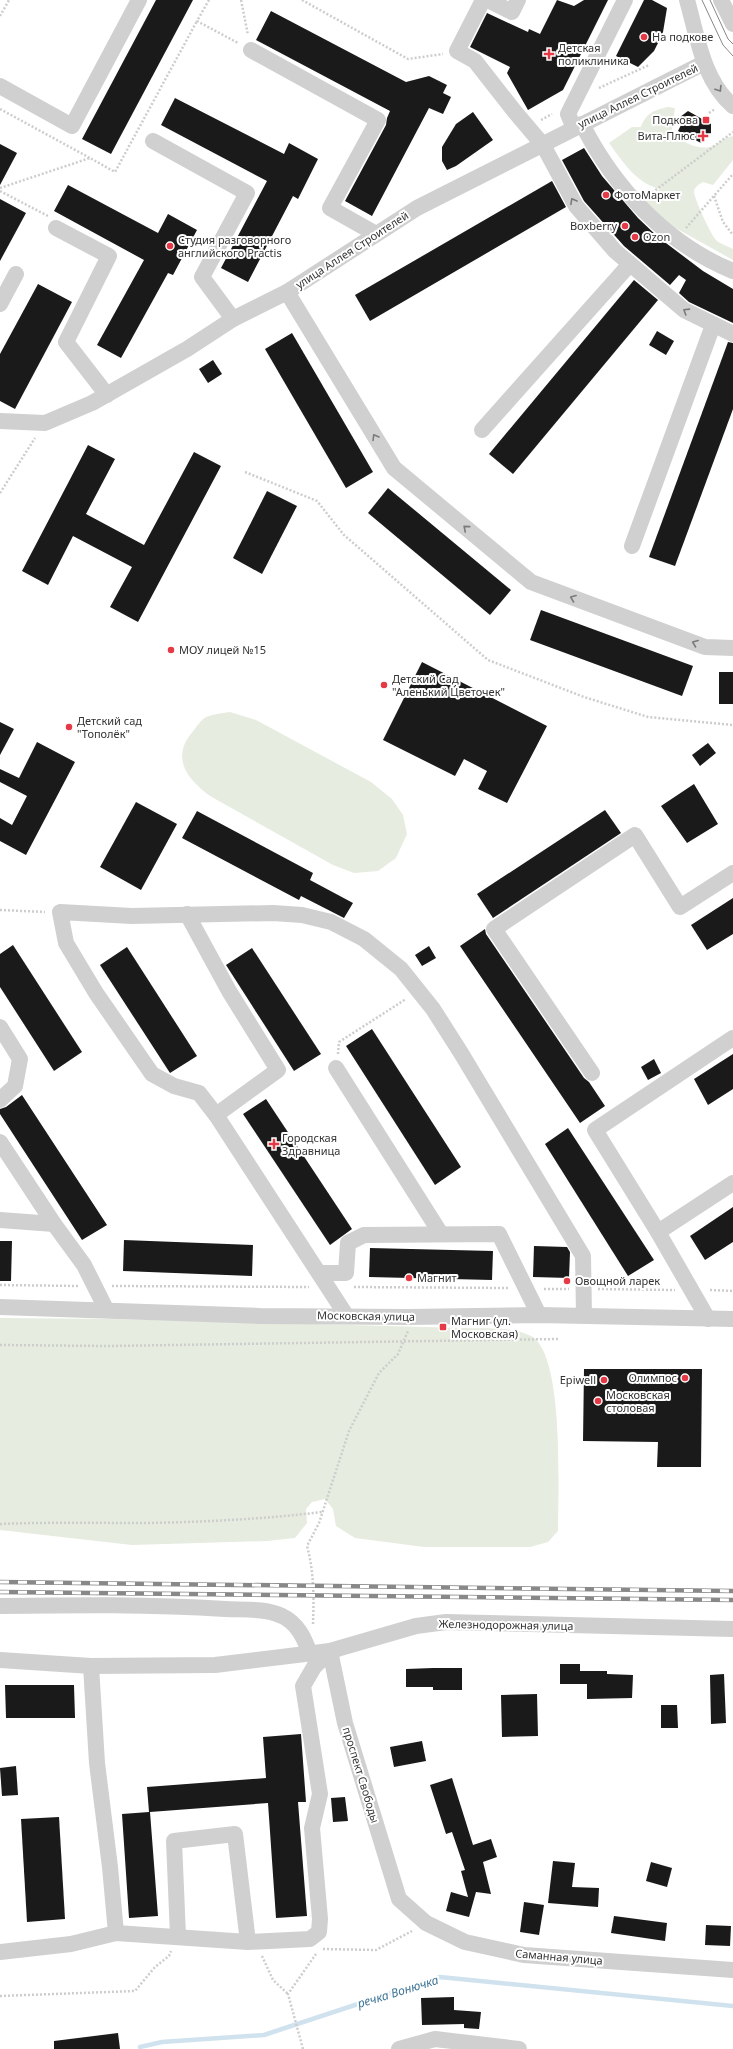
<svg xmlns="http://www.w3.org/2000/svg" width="733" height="2049" viewBox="0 0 733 2049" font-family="'Noto Sans',sans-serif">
	<rect width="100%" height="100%" fill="#fff"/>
	<!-- green -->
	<g fill="#e6ecdf">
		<path d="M 668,107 L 675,108 L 671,135 C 683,141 696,150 710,147 C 718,145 722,138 733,136 L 733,160 L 713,185 L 703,182 C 699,184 695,187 694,191 C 693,196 711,235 716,240 C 720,244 728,246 733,249 L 733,260 L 663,221 L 643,202 L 660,189 C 636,183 623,162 609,143 L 632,127 L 641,127 C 646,113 654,110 668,107 Z"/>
		<path d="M 230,712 L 256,720 L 371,782 L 392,799 L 403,815 L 407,834 L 396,858 L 378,871 L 354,873 L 333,865 L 210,796 C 186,778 170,757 194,730 C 197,726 202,719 206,717 C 214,714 223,713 230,712 Z"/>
		<path d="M 0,1318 L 113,1319 L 464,1328 C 485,1329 512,1326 531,1336 C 565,1354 558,1494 558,1531 L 548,1542 L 530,1547 L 424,1547 L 355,1538 L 336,1526 L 333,1509 L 325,1499 L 312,1502 L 306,1509 L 307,1523 L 295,1538 L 267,1541 L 132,1545 L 0,1530 Z"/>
	</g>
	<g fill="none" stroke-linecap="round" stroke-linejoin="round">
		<!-- stream -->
		<polyline stroke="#cfe2ee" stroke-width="4.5" points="140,2047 162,2042 264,2035 440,1977 733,2006"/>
	</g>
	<!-- building -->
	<g fill="#1a1a1a">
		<polygon points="156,0 193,0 111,154 82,139"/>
		<polygon points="557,0 574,6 584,0 608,0 563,90 528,110 507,73 510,67 470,47 487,13 528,32 529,29 540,34"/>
		<polygon points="644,0 652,0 667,8 663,32 659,41 654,51 638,67 616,56"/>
		<polygon points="271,11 406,82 429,76 447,85 443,93 451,97 443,114 429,108 372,216 345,201 386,125 387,118 390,111 256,40"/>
		<polygon points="175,98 284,154 289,143 318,159 298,199 293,196 248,282 221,268 267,181 161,125"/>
		<polygon points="688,111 711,124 711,133 705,135 701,143 678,131 682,123 680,117"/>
		<polygon points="473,112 493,140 456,166 447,170 442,161 442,147 456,124"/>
		<polygon points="0,144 17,153 0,185"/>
		<polygon points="584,148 602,176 638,218 658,237 703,271 733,289 733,323 689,302 679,293 686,280 679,275 670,285 624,246 584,201 562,160"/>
		<polygon points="552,181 566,207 370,321 355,295"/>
		<polygon points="68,185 158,233 168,214 197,230 173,275 168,273 121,358 97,345 144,260 54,211"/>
		<polygon points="0,199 26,213 0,261"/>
		<polygon points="634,280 658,300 513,474 489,454"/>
		<polygon points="38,284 72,302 15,409 0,401 0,354"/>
		<polygon points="657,331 674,341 666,355 649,345"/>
		<polygon points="292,333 373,472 346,488 265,349"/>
		<polygon points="728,342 733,343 733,409 675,566 649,557"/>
		<polygon points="213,360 222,374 208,383 199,369"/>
		<polygon points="88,445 115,459 86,514 144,545 194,452 221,466 138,622 110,607 132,567 73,536 48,585 22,571"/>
		<polygon points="388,488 511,590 490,615 368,513"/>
		<polygon points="267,491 297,506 262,574 233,558"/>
		<polygon points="541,610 693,666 682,696 530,640"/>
		<polygon points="422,662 547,726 507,803 478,789 487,771 464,759 455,776 383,740"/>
		<rect x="719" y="672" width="14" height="32"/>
		<polygon points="0,722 14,729 0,755"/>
		<polygon points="37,742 75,762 26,855 0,841 0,818 12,825 27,796 0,782 0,769 19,778"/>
		<polygon points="708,743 716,753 700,766 692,755"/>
		<polygon points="694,784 718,824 687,843 661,806"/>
		<polygon points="136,802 177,824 141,890 100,867"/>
		<polygon points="605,810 621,833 493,918 477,894"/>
		<polygon points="197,811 313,873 310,880 353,903 344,918 301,896 299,900 182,838"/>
		<polygon points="733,898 733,934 707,950 691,925"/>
		<polygon points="485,929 486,934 584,1078 589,1082 605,1106 580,1123 460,946"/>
		<polygon points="13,945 82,1052 54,1071 0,987 0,954"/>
		<polygon points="429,946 436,958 422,966 415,955"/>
		<polygon points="127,947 197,1056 170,1073 100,965"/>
		<polygon points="252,948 321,1054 294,1071 226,965"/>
		<polygon points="372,1029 461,1167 435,1185 346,1046"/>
		<polygon points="733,1054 733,1089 708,1105 694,1079"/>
		<polygon points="654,1059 661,1073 648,1080 641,1067"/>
		<polygon points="22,1095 107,1225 82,1240 0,1114 0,1109 6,1107"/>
		<polygon points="266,1099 352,1229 330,1245 243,1114"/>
		<polygon points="568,1128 654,1260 628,1276 545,1144"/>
		<polygon points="733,1207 733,1242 705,1260 690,1236"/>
		<polygon points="124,1240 253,1245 252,1276 123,1271"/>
		<polygon points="0,1241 12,1241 11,1281 0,1281"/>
		<polygon points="534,1246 567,1247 570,1252 569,1278 533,1277"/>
		<polygon points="370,1248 493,1251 492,1280 369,1277"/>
		<polygon points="584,1369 702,1369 701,1467 657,1467 658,1442 583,1441"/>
		<polygon points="560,1664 580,1664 580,1671 607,1671 607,1674 633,1675 632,1698 587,1699 587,1684 560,1684"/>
		<polygon points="433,1668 462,1668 462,1690 433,1690 433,1687 406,1687 406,1669"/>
		<polygon points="724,1674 726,1723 711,1724 710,1675"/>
		<polygon points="5,1685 74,1685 75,1718 6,1718"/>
		<polygon points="537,1694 538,1736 502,1737 501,1695"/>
		<polygon points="661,1705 677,1705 678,1728 661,1728"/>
		<polygon points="301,1734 306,1802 298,1802 307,1916 276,1918 268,1803 150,1812 158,1916 129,1918 122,1814 149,1812 147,1787 266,1778 263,1737"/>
		<polygon points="422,1741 426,1761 394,1767 390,1747"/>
		<polygon points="16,1766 18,1795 2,1796 0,1768"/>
		<polygon points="452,1778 473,1845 491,1839 497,1857 483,1862 491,1894 476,1892 469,1917 446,1911 451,1892 468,1897 461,1871 465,1870 452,1832 446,1834 430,1785"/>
		<polygon points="345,1797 348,1821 333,1822 331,1798"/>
		<polygon points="59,1817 65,1919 27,1922 21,1819"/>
		<polygon points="553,1861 575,1863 572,1887 599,1888 598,1907 548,1903"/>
		<polygon points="651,1862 672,1868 667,1887 646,1881"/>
		<polygon points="524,1902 544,1905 539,1935 520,1932"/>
		<polygon points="614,1916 667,1923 665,1941 611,1933"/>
		<polygon points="706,1925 731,1926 730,1946 705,1945"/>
		<polygon points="454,1997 454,2010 481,2012 479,2029 464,2028 464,2024 422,2025 421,1998"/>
		<polygon points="118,2033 120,2049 54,2049 54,2041"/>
	</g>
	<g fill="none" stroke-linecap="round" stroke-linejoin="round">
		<!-- path -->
		<g stroke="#cdcdcd" stroke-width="2.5" stroke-dasharray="2 2" stroke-linecap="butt">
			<polyline points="209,0 197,21 238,43"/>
			<polyline points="241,0 248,35"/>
			<polyline points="302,0 408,59 443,54"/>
			<polyline points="0,16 9,0"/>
			<polyline points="599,88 649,65"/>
			<polyline points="0,109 90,158"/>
			<polyline points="709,113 715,109"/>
			<polyline points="541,120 552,114"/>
			<polyline points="0,188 90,158 115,172 197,21"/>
			<polyline points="0,191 48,216"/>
			<polyline points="649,195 733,132"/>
			<polyline points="714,196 723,222 733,235"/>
			<polyline points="686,228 733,174"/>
			<polyline points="245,472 317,501 344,535 488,660 584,697 648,717 733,725"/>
			<polyline points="0,493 35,438"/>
			<polyline points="0,910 45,912"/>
			<polyline points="338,1054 339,1042 406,999"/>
			<polyline points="0,1285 79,1286"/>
			<polyline points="112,1286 309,1287"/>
			<polyline points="354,1287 509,1288"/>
			<polyline points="544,1289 569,1289"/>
			<polyline points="598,1289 675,1290"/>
			<polyline points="710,1290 733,1291"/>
			<polyline points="0,1345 108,1346 559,1339"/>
			<path d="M 0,1524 C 49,1522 97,1523 146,1523 C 205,1522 264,1519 322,1512"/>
			<path d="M 313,1624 C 314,1598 314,1572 307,1546 L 319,1523 L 349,1431 L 379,1373 L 398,1354 L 408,1331"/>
			<polyline points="323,1949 376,1950 412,1931"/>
			<polyline points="262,1956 273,1980 288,1994"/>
			<polyline points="0,1996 135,1991 155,1967 169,1956 171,1951"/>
			<polyline points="303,2049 288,1994 316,1954"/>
		</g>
		<!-- minor -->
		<g stroke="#d0d0d0" stroke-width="16">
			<polyline points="483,0 457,51 475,61 515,112 543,145 576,206 615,251 684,310 733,334"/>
			<polyline points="488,0 512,12 518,0"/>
			<path d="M 687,0 C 697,35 703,81 733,106"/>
			<polyline points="721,0 733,24"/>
			<polyline points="251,50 378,120 330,208 376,234"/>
			<polyline points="0,86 72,126 139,0"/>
			<path d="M 582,124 C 614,187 666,244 733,271"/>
			<polyline points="574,128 568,114 625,0"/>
			<polyline points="153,141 247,193 202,277 233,319"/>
			<polyline points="56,228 109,256 66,342 107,395"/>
			<polyline points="287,292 394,468 531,582 705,647 733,648"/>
			<polyline points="0,304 16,274"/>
			<polyline points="0,421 45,423 92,403 187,349 233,319 287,292 417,208 704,63"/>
			<polyline points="482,430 630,264"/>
			<polyline points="632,546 713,325"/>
			<polyline points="187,914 229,991 278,1070 216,1115"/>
			<polyline points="0,1027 20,1059 15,1086 0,1100"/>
			<polyline points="336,1068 441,1234"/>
			<polyline points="592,1073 494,929 635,835 680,907 733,873"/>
			<polyline points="0,1142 54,1224 84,1265 106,1309"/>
			<polyline points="0,1220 54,1224"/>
			<polyline points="658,1232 733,1183"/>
			<polyline points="319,1273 346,1273 348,1243 364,1235 499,1234 539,1315"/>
			<polyline points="0,1307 260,1316 408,1317 539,1315 733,1319"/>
			<polyline points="346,1315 216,1115 199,1093 174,1086 152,1074 96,993 66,943 60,912 132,916 273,913 302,915 331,922 364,939 401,969 433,1009 461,1053 583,1256 584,1315"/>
			<polyline points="708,1319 658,1232 595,1130 733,1038"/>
			<path d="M 0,1606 C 75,1605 150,1604 225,1609 C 243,1610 266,1608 282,1616 C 298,1623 305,1640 310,1654"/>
			<polyline points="330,1651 345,1723 399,1899 426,1923 465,1942 524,1955 733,1970"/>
			<polyline points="0,1660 91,1666 215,1665 330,1651 416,1626 446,1622 733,1629"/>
			<polyline points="91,1666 97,1763 110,1867 116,1933"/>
			<polyline points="178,1936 174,1841 235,1834 248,1942"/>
			<polyline points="0,1952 71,1944 116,1933 248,1942 310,1939 319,1932 320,1919 312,1828 320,1794 303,1686 314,1667 330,1651"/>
			<polyline points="399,2049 435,2039 519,2049"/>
		</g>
		<!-- tram -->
		<g stroke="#888" stroke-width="1">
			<polyline points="702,0 723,45 733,56"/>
			<polyline points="710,0 728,39 733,44"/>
		</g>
		<!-- rail casing -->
		<g stroke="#888" stroke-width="4.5">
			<g id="rail">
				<polyline points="0,1582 733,1591"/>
				<polyline points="0,1592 733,1600"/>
			</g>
		</g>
		<!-- rail -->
		<use href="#rail" stroke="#fff" stroke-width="3" stroke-dasharray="9" stroke-linecap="butt"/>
	</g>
	<!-- one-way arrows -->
	<defs><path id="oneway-chevron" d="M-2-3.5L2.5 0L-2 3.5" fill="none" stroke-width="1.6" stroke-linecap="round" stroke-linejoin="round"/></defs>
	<g stroke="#7a7a7a">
		<use href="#oneway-chevron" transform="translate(719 89) rotate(58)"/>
		<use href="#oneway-chevron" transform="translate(573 201) rotate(-119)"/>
		<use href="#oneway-chevron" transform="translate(686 311) rotate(-148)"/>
		<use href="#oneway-chevron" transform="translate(375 437) rotate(-121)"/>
		<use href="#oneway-chevron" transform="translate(466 528) rotate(-140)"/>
		<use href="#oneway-chevron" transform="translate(573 598) rotate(-159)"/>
		<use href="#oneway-chevron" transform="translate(695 643) rotate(-159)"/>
	</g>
	<!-- markers -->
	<g fill="#e63946" stroke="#fff" stroke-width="1.5">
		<circle cx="644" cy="37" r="4"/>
		<path d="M547 48h4v4h4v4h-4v4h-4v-4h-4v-4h4z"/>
		<rect x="702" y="116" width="8" height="8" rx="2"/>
		<path d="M701 130h4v4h4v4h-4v4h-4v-4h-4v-4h4z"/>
		<circle cx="606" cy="195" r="4"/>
		<circle cx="625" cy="226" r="4"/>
		<circle cx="635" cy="237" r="4"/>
		<circle cx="170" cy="246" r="4"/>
		<circle cx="171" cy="650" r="4"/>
		<circle cx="384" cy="685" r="4"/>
		<circle cx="69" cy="727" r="4"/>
		<path d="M272 1138h4v4h4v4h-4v4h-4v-4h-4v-4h4z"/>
		<circle cx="409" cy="1278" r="4"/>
		<circle cx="567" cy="1281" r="4"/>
		<rect x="439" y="1323" width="8" height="8" rx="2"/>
		<circle cx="685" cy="1378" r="4"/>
		<circle cx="604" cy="1380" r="4"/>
		<circle cx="598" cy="1401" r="4"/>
	</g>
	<g text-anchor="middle" stroke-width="4" stroke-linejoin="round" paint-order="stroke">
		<!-- poi labels -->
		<g font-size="11" fill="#333" stroke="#fff" text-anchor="start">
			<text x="652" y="41">На подкове</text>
			<text x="558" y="52">Детская<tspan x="558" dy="13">поликлиника</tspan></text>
			<text x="698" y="124" text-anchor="end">Подкова</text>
			<text x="695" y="140" text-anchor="end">Вита-Плюс</text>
			<text x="614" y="199">ФотоМаркет</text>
			<text x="617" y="230" text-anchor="end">Boxberry</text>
			<text x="643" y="241">Ozon</text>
			<text x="178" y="244">Студия разговорного<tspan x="178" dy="13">английского Practis</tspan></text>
			<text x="179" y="654">МОУ лицей №15</text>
			<text x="392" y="683">Детский Сад<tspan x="392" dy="13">"Аленький Цветочек"</tspan></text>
			<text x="77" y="725">Детский сад<tspan x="77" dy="13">"Тополёк"</tspan></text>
			<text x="282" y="1142">Городская<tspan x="282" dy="13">Здравница</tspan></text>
			<text x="417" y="1282">Магнит</text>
			<text x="575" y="1285">Овощной ларек</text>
			<text x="451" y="1325">Магниг (ул.<tspan x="451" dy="13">Московская)</tspan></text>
			<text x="677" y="1382" text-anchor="end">Олимпос</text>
			<text x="596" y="1384" text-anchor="end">Epiwell</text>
			<text x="606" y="1399">Московская<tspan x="606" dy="13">столовая</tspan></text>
		</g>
		<!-- street labels -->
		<g font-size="11" fill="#333" stroke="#fff">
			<text transform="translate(638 96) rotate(-26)" y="4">улица Аллея Строителей</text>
			<text transform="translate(352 250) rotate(-33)" y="4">улица Аллея Строителей</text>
			<text transform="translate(366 1316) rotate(1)" y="4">Московская улица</text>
			<text transform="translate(506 1625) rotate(1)" y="4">Железнодорожная улица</text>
			<text transform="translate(361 1775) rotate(73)" y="4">проспект Свободы</text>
			<text transform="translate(559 1957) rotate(5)" y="4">Саманная улица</text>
		</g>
		<!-- water labels -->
		<g font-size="12" font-style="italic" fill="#3f7597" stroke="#fff">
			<text transform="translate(398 1992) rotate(-17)" y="4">речка Вонючка</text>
		</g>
	</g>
</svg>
